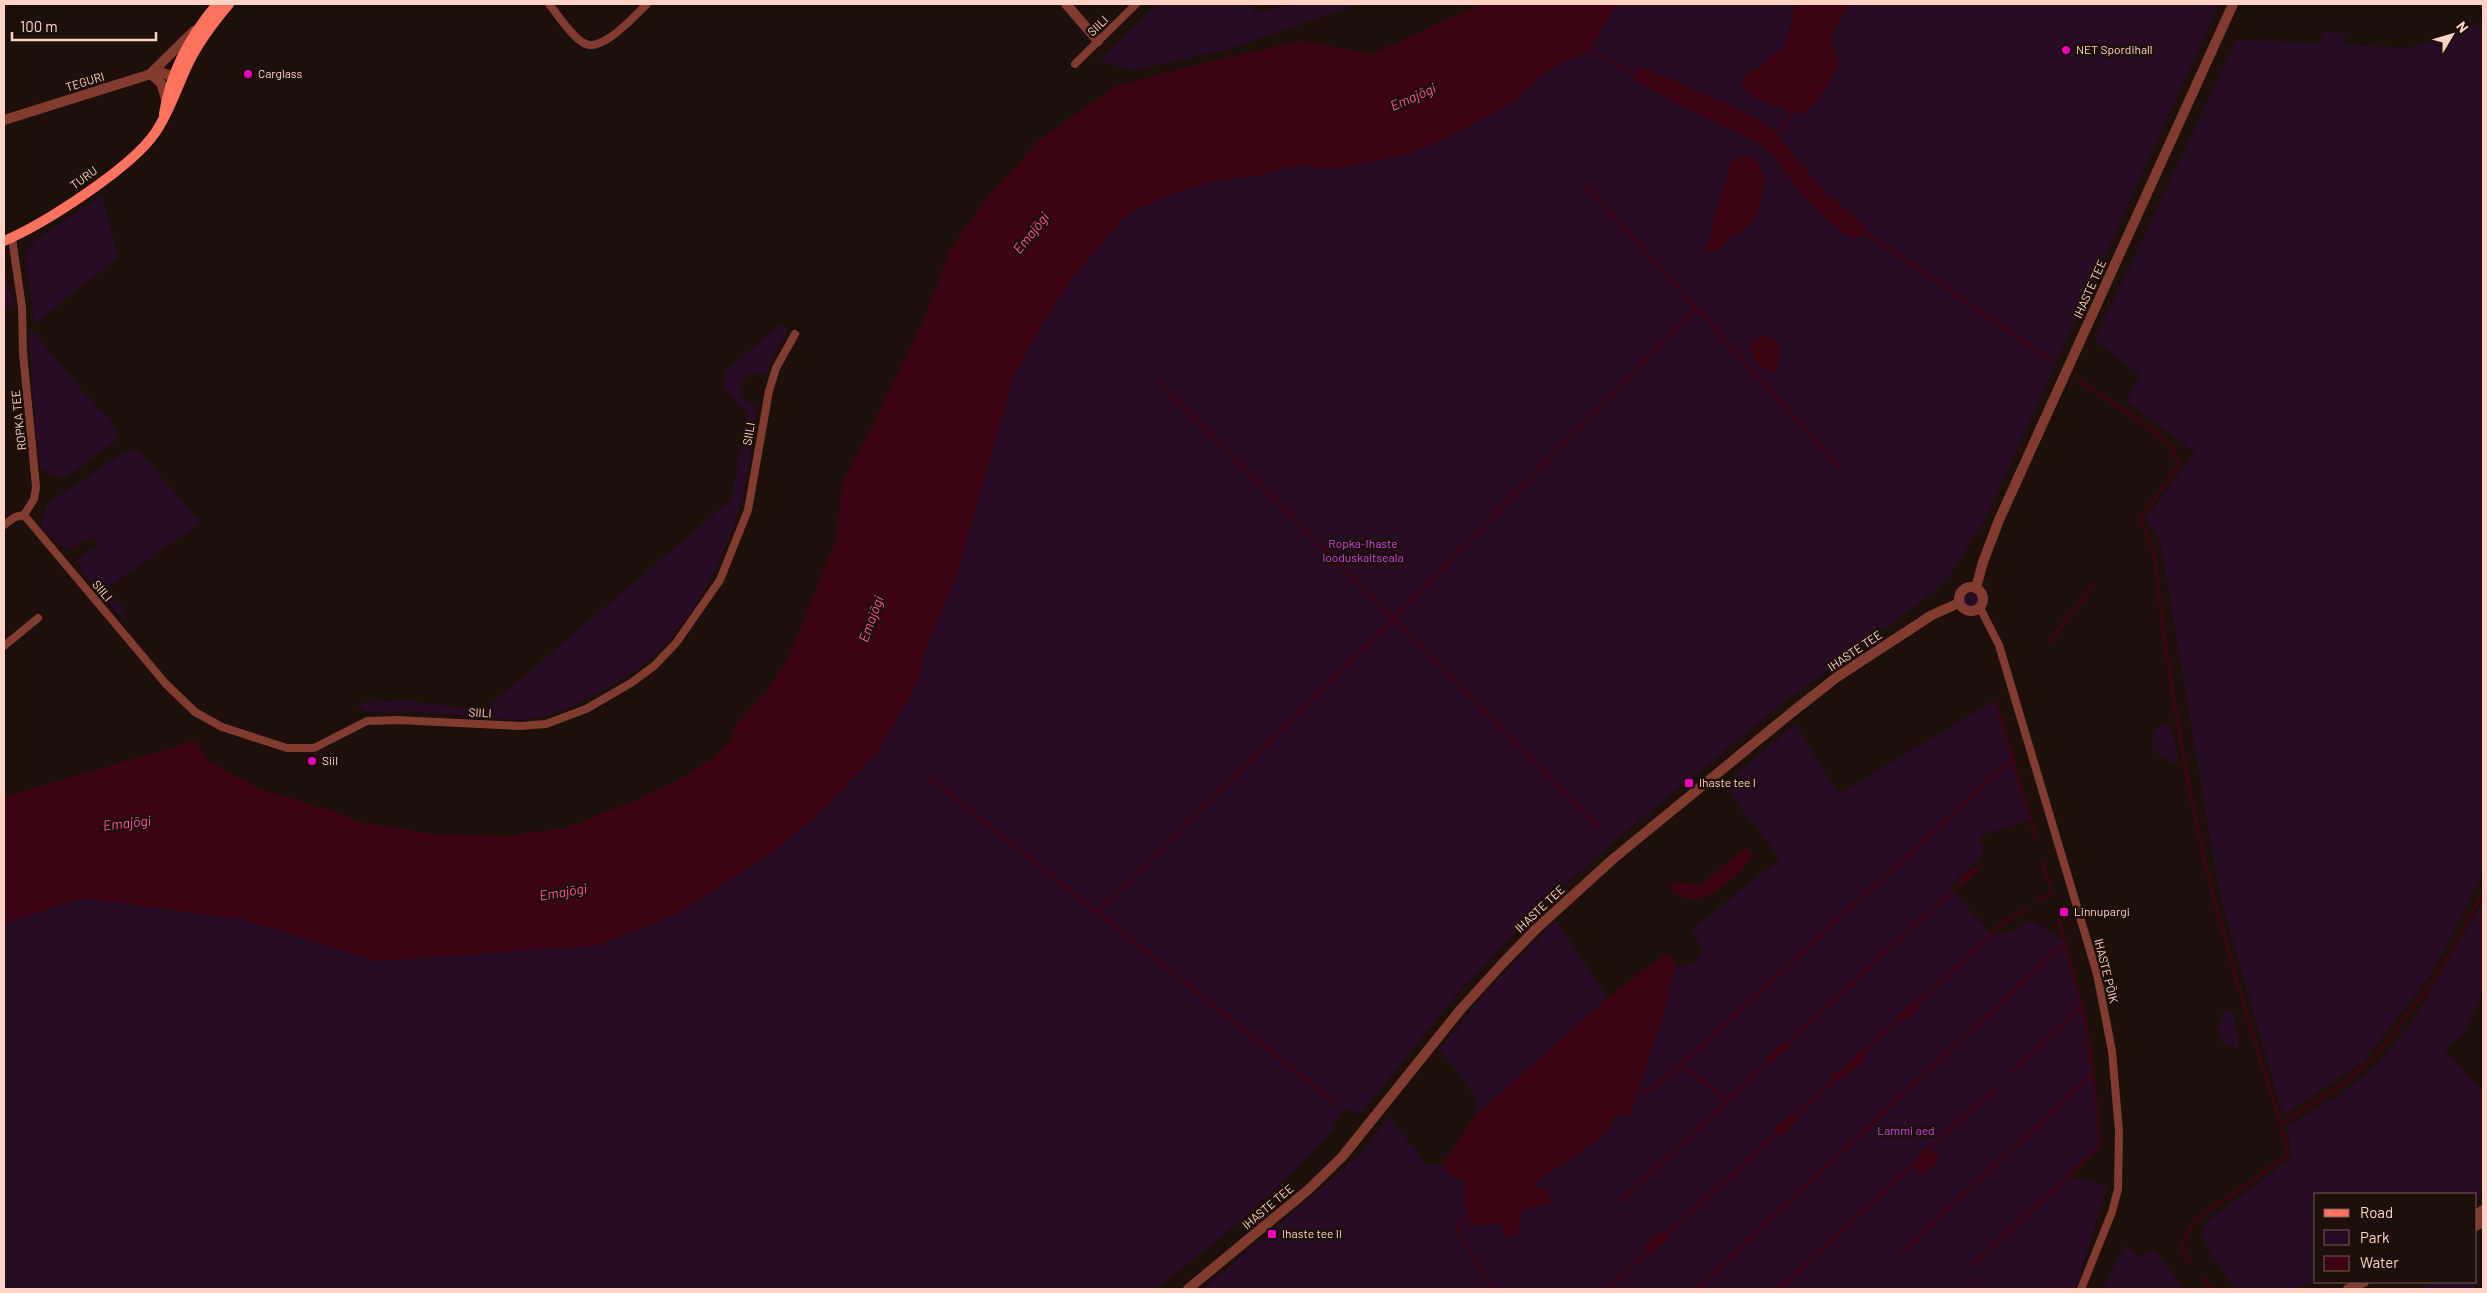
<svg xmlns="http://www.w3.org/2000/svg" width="2487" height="1293" viewBox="0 0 2487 1293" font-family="Barlow,sans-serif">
	<rect width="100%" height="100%" fill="#1d0f09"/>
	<!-- green -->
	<g fill="#280c26" fill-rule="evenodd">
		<polygon points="1158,4 1253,4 1254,13 1298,4 1358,4 1233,48 1132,70 1100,61"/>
		<path d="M 1617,4 L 1795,4 L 1785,46 L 1760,67 L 1747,72 L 1767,105 L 1780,106 L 1792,112 L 1837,54 C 1835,51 1832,46 1831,43 C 1829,35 1846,9 1852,4 L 2219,4 L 1985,519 L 1951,573 L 1939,587 L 1897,620 L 1782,703 L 1614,841 L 1527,919 L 1451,1001 L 1361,1113 L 1345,1109 L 1333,1125 L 1334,1129 C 1280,1189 1218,1241 1155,1289 L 4,1289 L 4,923 L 84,898 L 246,920 L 376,961 L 599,945 L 677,914 L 775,850 L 920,678 L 923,655 L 957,574 L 1013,379 L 1046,317 L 1069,282 L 1122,220 L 1132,211 L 1178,192 L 1224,179 L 1258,176 L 1299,165 L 1330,169 L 1454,135 L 1519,98 L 1537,79 L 1563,61 L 1581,56 ZM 1760,120 L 1779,134 L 1781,139 L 1823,190 L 1862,223 L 1853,239 L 1816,209 L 1761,144 Z"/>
		<polygon points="2483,22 2483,873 2432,973 2364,1061 2283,1115 2220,895 2160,540 2145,519 2195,452 2126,401 2140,375 2095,340 2237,39 2326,44 2322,43 2323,31 2345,33 2344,45 2409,48"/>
		<polygon points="102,195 118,257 34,324 26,254 35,241"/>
		<polygon points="4,277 7,280 15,304 4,311"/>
		<path d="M 782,324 L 788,332 L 779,344 L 765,375 L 751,373 C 741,379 738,388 743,399 L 757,407 C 753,432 751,457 746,482 C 733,542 698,619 650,659 C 635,673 617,683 599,692 C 577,704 555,716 529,719 C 514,721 499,718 484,717 C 446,715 405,709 367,712 L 357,705 L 361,703 L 407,701 L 483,711 L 731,500 L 747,413 L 722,386 L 727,369 Z"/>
		<polygon points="28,326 100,411 109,418 118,432 115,441 66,477 56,477 40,467 36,439"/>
		<path d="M 132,450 L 140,452 L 201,523 L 107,587 L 124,609 L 126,623 L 81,571 L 78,560 L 91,549 L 100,546 L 92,536 L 70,549 C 57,546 49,535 41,525 L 47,504 L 126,451 Z"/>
		<circle cx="1972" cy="599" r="9"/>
		<path d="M 1995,700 L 2029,820 L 1980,836 L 1983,855 L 1953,882 L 1951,889 L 1993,936 L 2011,932 L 2032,921 L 2065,942 C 2085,1010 2094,1077 2100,1146 L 2068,1177 L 2107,1185 L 2076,1289 L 1203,1289 L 1363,1152 L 1389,1116 L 1428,1167 L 1442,1164 L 1450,1176 L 1467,1181 L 1463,1201 L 1522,1210 L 1547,1189 L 1534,1187 L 1550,1171 L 1568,1161 L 1606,1133 L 1649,1056 L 1665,1009 L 1676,964 L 1681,968 L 1695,962 L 1704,950 L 1691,930 L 1780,859 L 1724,785 L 1795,724 L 1839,794 Z"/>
		<polygon points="2162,725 2171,726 2178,762 2175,764 2152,750 2153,733"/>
		<polygon points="2483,901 2483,990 2466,1031 2445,1050 2483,1092 2483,1195 2476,1200 2476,1194 2316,1194 2316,1280 2295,1289 2236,1289 2214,1258 2202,1236 2205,1223 2292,1157 2287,1127 2340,1095 2379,1063 2417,1015"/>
		<polygon points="1556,920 1608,998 1476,1115 1477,1098 1440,1049 1487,990"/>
		<polygon points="2231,1009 2233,1011 2240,1049 2228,1046 2220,1040 2218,1027 2223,1012"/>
		<polygon points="2125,1245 2140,1258 2155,1250 2184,1289 2103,1289"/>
		<polygon points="2432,1282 2472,1282 2476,1289 2416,1289"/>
	</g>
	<!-- water -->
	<g fill="#3c0412">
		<polygon points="1481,4 1617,4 1589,51 1581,56 1563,61 1537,79 1519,98 1454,135 1408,154 1344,167 1330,169 1299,165 1258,176 1224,179 1178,192 1132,211 1122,220 1069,282 1046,317 1013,379 957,574 923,655 920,678 879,751 817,816 775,850 677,914 599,945 376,961 246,920 84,898 4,923 4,797 194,741 210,762 259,789 336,812 359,822 433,834 505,836 566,828 634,801 673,783 710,760 732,740 734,727 767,691 789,657 836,540 843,481 873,425 926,315 950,250 986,199 1040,139 1117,86 1203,63 1302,41 1373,54"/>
		<path d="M 1795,4 L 1852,4 C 1846,9 1829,35 1831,42 C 1833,50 1839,55 1837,64 C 1834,76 1815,109 1802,113 C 1792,116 1783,106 1773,105 C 1764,104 1758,99 1750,93 C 1728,78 1750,74 1760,67 C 1765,64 1767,59 1771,56 C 1775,52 1780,53 1783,48 C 1790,36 1792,17 1795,4 Z"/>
		<path d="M 1641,67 C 1666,77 1773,119 1781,139 L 1823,190 L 1868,228 L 1859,237 L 1853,239 C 1835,227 1818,212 1803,195 C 1789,178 1777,159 1761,144 L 1679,105 L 1634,80 L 1637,69 Z"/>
		<path d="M 1746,155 L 1754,158 L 1765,175 C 1764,193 1760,215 1747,227 C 1742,232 1735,234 1730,238 C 1721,246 1720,256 1705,251 L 1730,164 L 1738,157 Z"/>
		<path d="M 1762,335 L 1778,341 L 1780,348 L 1778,369 L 1772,374 C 1760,366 1752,362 1749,347 L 1754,339 Z"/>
		<path d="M 1746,847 L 1752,853 L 1751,859 C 1732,881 1701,913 1671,891 L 1670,887 L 1674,882 L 1700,885 L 1706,881 Z"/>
		<polygon points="1975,866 1979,869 1962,886 1956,886 1962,876"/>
		<polygon points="1663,955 1672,958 1676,964 1665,1009 1630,1116 1615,1114 1606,1133 1568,1161 1550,1171 1534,1187 1547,1189 1552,1203 1522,1210 1517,1235 1505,1239 1500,1223 1471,1226 1463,1201 1466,1181 1450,1176 1442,1164 1476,1115 1608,998"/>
		<polygon points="1918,998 1920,1004 1909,1017 1901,1022 1897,1019 1901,1012"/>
		<polygon points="1784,1041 1791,1046 1770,1064 1766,1058"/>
		<path d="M 1865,1049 L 1867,1051 C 1862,1069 1847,1074 1833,1083 L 1830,1082 L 1832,1074 L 1842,1070 L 1861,1050 Z"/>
		<polygon points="1793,1112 1797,1115 1798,1120 1781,1137 1776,1134 1774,1128"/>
		<polygon points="1925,1149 1929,1149 1939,1155 1938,1161 1925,1174 1918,1173 1914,1164 1917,1155"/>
		<polygon points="1661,1231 1667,1234 1669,1238 1652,1254 1646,1253 1645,1245"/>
	</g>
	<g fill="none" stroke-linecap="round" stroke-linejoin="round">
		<!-- stream -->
		<g stroke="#3c0412" stroke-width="3">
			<polyline points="1586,50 1636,75"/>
			<polyline points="1775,136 1779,134 1792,112"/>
			<polyline points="1583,182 1841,469"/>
			<polyline points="1862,230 2049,359"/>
			<path d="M 2076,378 L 2143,423 L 2171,446 L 2179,465 L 2139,520 C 2161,553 2157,592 2163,629 C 2173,695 2183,762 2197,826 C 2219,927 2249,1026 2281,1124"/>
			<polyline points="1159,382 1600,827"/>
			<polyline points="2050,641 2094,584"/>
			<polyline points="1995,700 2036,839"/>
			<polyline points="927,776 1335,1103"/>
			<polyline points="2042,860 2053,897"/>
			<polyline points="2039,900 2052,893"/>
			<polyline points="1097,912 1393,618 1697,308"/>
			<polyline points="1918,1002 2005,921 2027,909"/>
			<polyline points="1786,1044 1953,890"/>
			<polyline points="1865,1051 1901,1018"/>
			<polyline points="1679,1066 2012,759"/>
			<polyline points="2012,1072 2083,1005"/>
			<polyline points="1638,1090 1649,1092 1679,1066 1691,1072 1726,1101"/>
			<polyline points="1795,1116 1833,1081"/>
			<polyline points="1929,1149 1995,1088"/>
			<polyline points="1621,1201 1771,1059"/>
			<polyline points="1468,1217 1457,1227 1458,1231 1493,1289"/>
			<polyline points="1665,1236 1778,1132"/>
			<polyline points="1899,1255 2093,1073"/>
			<polyline points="2192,1264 2185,1256 2182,1245 2193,1221 2286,1157 2287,1148 2281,1124 2334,1090 2374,1058 2438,975 2483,893"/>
			<polyline points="1973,1265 2100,1146 2093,1073 2086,1024 2059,919"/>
			<polyline points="2202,1277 2211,1289"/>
			<polyline points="1607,1289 1649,1250"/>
			<polyline points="1696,1289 2065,942"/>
			<polyline points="1779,1289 1914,1164"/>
		</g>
		<!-- minor -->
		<g stroke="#823b2f" stroke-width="8">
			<path d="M 549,4 C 559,16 569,33 582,42 C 600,56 634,16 647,4"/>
			<polyline points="1075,64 1136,4"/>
			<polyline points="24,515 166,684 195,712 222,727 287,748 314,748 367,721 397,720 521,726 546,724 586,709 631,683 654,666 676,643 720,580 748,510 769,391 776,368 795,334"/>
			<polyline points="4,525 15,517 24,515 34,499 36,487 23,353 22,307 12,238"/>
			<polyline points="1980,608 1999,645 2097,974 2112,1051 2119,1131 2118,1189 2112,1212 2081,1289"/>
			<polyline points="4,646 38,618"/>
		</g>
		<!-- tertiary -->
		<g stroke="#823b2f" stroke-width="10">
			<polyline points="1066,4 1098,41"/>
			<polyline points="151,73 194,31"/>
			<polyline points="151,74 161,83 166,99"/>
			<polyline points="4,120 151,74 160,72 181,79"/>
			<circle cx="1971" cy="599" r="12"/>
			<polyline points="1976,588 1983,562 1999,520 2233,4"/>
			<polyline points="2476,1215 2483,1210"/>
			<polyline points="2476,1226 2483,1222"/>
			<polyline points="1188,1289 1308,1190 1342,1157 1461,1009 1503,963 1536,929 1613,859 1791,713 1837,677 1932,615 1959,603"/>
			<polyline points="2348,1289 2364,1282"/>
		</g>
		<!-- secondary -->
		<g stroke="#ff725d" stroke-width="10">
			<path d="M 164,114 C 170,73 191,35 217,4"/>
			<path d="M 4,241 C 44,224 131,168 155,133 C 170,111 177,87 188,64 C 199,41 213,23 229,4"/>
		</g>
	</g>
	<!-- markers -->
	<g fill="#f100bf" stroke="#1d0f09" stroke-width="2">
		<circle cx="2066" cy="50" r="5"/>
		<circle cx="248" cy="74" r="5"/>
		<circle cx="312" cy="761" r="5"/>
		<rect x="1684" y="778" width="10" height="10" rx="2.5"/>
		<rect x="2059" y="907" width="10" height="10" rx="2.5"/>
		<rect x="1267" y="1229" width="10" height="10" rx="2.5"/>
	</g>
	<g text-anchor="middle" stroke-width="5" stroke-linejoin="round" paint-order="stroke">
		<!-- street labels -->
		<g font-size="12" fill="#ffd2c6" stroke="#1d0f09">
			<text transform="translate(1098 26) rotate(-44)" y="4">SIILI</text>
			<text transform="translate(85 82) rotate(-17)" y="4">TEGURI</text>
			<text transform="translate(84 178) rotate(-36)" y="4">TURU</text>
			<text transform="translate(2090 289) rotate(-66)" y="4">IHASTE TEE</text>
			<text transform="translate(19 420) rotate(-96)" y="4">ROPKA TEE</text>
			<text transform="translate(749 434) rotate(-80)" y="4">SIILI</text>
			<text transform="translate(102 591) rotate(50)" y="4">SIILI</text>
			<text transform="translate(1855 651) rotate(-34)" y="4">IHASTE TEE</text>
			<text transform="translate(480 713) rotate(3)" y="4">SIILI</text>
			<text transform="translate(1540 909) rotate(-43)" y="4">IHASTE TEE</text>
			<text transform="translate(2106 971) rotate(76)" y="4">IHASTE PÕIK</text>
			<text transform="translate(1268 1207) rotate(-40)" y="4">IHASTE TEE</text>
		</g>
		<!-- poi labels -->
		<g font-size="12" fill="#ffd2c6" stroke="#1d0f09" text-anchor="start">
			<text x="2076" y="54">NET Spordihall</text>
			<text x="258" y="78">Carglass</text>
			<text x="322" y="765">Siil</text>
			<text x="1699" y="787">Ihaste tee I</text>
			<text x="2074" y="916">Linnupargi</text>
			<text x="1282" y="1238">Ihaste tee II</text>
		</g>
		<!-- park labels -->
		<g font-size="12" fill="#d445eb" stroke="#1d0f09">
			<text x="1363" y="548">Ropka-Ihaste<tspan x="1363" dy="14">looduskaitseala</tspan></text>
			<text x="1906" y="1135">Lammi aed</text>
		</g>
		<!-- water labels -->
		<g font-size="14" font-style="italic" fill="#ff549d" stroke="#1d0f09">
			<text transform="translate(1413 97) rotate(-24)" y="5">Emajõgi</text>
			<text transform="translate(1031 233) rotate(-51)" y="5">Emajõgi</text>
			<text transform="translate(871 619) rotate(-70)" y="5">Emajõgi</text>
			<text transform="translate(127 823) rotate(-6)" y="5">Emajõgi</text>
			<text transform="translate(563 892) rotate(-9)" y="5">Emajõgi</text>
		</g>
	</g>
	<!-- border -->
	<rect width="2487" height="1293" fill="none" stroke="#ffd2c6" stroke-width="10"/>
	<!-- legend -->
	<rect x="2314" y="1193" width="162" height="90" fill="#1d0f09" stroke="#775d55"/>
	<rect x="2324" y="1209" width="25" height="8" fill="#ff725d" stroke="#775d55"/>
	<text x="2360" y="1218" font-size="15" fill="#ffd2c6">Road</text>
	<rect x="2324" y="1230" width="25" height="15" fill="#280c26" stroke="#775d55"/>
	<text x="2360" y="1243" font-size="15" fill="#ffd2c6">Park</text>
	<rect x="2324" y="1256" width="25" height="15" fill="#3c0412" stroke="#775d55"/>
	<text x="2360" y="1268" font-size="15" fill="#ffd2c6">Water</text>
	<!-- north arrow -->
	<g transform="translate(2452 35) rotate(52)" stroke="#1d0f09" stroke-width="4" paint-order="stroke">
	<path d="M0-4L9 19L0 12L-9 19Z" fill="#ffd2c6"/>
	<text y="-8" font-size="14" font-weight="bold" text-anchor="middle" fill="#ffd2c6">N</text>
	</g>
	<!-- scale -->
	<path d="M12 32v8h144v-8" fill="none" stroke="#ffd2c6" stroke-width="2.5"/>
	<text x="20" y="32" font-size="15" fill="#ffd2c6" stroke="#1d0f09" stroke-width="4" paint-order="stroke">100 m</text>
</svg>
